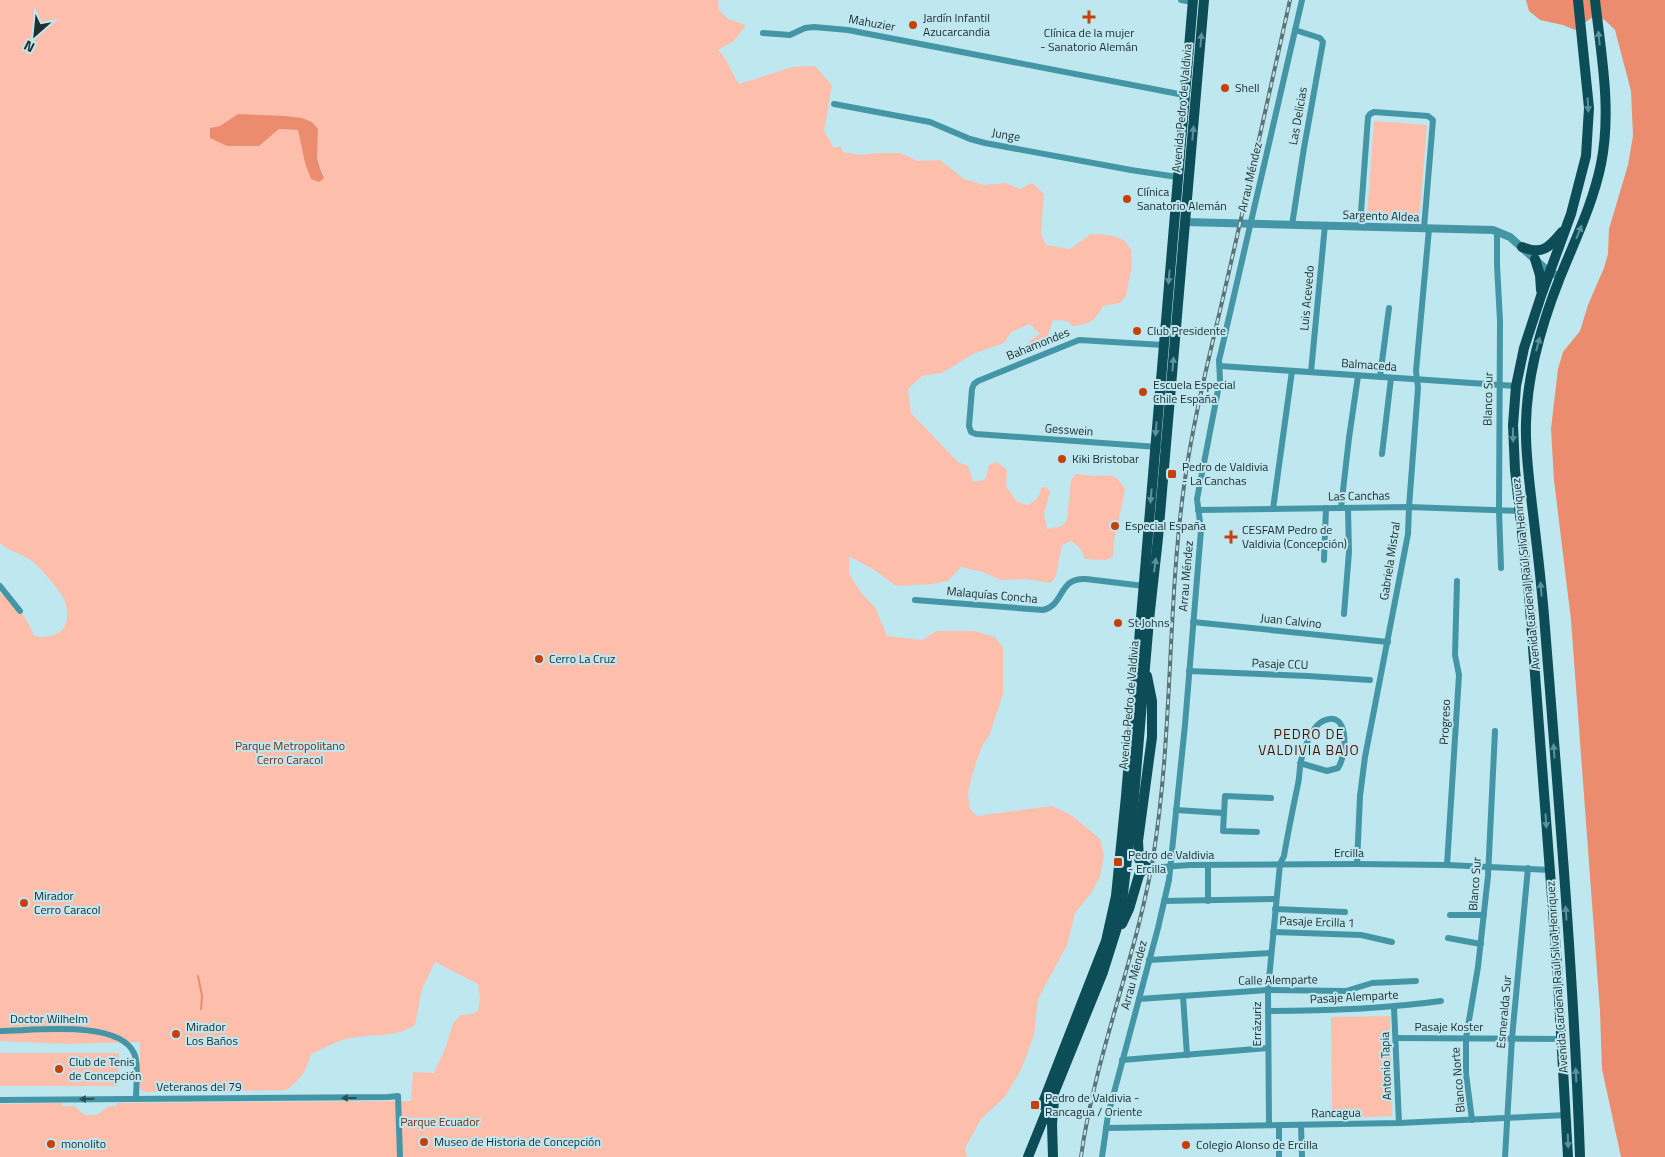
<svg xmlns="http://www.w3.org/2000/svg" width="1665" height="1157" viewBox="0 0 1665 1157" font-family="'Titillium Web',sans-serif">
	<rect width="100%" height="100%" fill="#bfe7ef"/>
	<!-- green -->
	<g fill="#fdbfac" fill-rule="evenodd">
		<path d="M 0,0 L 718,0 L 719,10 L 728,19 L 746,25 L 734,41 L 718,50 C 728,59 731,73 739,84 L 793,67 L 815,66 L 832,85 L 824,131 L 834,148 L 840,146 L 843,152 L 860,155 L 879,153 L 900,153 L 918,161 L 940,160 L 964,179 L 984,185 L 1006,183 L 1020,189 L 1032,183 L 1044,194 L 1041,234 L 1046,245 L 1070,249 L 1091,234 L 1110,235 L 1124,240 L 1131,250 L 1132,265 L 1126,296 L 1120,303 L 1103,306 C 1095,321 1090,324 1073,326 L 1067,321 L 1053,320 L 1046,341 L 1041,349 L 1030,350 L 1028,342 L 1040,334 L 1030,324 L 1011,332 L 1004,343 L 973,354 L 942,373 L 922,376 L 908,389 L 911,413 L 958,462 L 968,466 L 973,482 L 984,480 L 986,477 L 989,465 L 997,462 L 1007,470 L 1006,486 L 1017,502 L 1027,505 C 1036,501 1039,498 1041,488 L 1047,487 L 1050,493 L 1044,513 L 1047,529 L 1062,526 L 1067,520 L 1071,480 L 1076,474 C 1082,475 1088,475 1093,476 C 1112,476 1114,472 1125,489 L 1119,520 L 1114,540 L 1113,557 L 1105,560 L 1085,559 L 1080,548 L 1071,541 L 1062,545 L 1056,576 L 1051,583 L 1026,579 L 1001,580 L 983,572 L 961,567 L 948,581 L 933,584 L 896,586 L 876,571 L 849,556 L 849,574 L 862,594 L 875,607 L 887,636 L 922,640 L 937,631 L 974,631 L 995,637 L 1003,648 L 1003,694 L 989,736 L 982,746 L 972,775 L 968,794 L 970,809 L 977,816 L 1052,806 L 1071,815 L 1100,839 L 1104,856 L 1100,876 L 1092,892 L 1075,913 L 1067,945 L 1038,999 L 1034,1035 L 1021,1070 L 1004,1098 L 981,1119 L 965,1148 L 967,1157 L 0,1157 L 0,1104 L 61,1103 L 62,1106 L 74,1106 L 85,1115 L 97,1115 L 109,1106 L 116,1106 L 117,1103 L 411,1101 L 413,1072 L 434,1073 L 445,1049 L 453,1024 L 460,1015 L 473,1014 L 478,1011 L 480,998 L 478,984 L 435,962 L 422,989 L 415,1025 C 392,1039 376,1033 351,1038 C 336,1041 324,1048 311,1054 C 306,1071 301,1080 286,1090 L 148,1092 L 142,1091 L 140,1087 L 140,1042 L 66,1044 L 0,1041 L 0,593 C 15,603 28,618 34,636 C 40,638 50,637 56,634 C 70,628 69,609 63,597 C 59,590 40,567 33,562 C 22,553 9,552 0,543 ZM 269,116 L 286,116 L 302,118 L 318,129 L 317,158 L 324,178 L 305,163 L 298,130 L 279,129 L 259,146 L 210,128 Z"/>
		<polygon points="1374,121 1427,125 1419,222 1367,217"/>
		<polygon points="1390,1016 1392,1116 1332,1119 1331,1017"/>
		<polygon points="0,1053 119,1053 118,1086 0,1086"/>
	</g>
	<!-- water -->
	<g fill="#eb8c6f">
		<polygon points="1526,0 1665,0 1665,1157 1621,1157 1602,1069 1600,1011 1571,620 1554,480 1551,429 1558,369 1563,352 1580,331 1588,305 1604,268 1608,254 1609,229 1628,165 1633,136 1631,91 1615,30 1605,20 1594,16 1575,30 1563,25 1540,20 1529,11"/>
		<polygon points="238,114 286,116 302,118 312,122 318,129 317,158 320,168 324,178 319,182 311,179 305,163 298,130 279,129 259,146 227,146 210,138 210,128 220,126"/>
	</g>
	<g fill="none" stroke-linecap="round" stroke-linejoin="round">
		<!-- stream -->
		<polyline stroke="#eb8c6f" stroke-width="2" points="198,976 202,996 201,1009"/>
		<!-- minor -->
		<g stroke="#4496a6" stroke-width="6">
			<polyline points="1181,0 1193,2"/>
			<polyline points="763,33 790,35 805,28 814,27 848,30 1184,95"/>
			<polyline points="834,104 930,122 970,139 985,143 1131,170 1177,177"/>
			<polyline points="1292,225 1304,148 1323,42 1320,38 1295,30"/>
			<polyline points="1360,226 1368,117 1370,114 1374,112 1428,116 1433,120 1424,228"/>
			<polyline points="1497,231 1497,265 1500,321 1499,510 1501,568"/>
			<polyline points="1220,366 1516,386"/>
			<polyline points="1311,372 1325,225"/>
			<polyline points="1380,377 1389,308"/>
			<polyline points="1158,447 976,434 971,432 969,426 972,389 974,384 978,381 1079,340 1163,345"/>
			<polyline points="1382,454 1391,378"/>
			<polyline points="1341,508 1349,438 1358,376"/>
			<polyline points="1273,509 1292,371"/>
			<polyline points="1198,510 1409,507 1520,511"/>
			<polyline points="1324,560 1326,508"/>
			<polyline points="0,586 20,611"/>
			<path d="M 915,600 L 1043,610 C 1065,605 1058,577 1086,579 L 1144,586"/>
			<polyline points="1344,614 1349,552 1348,508"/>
			<polyline points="1193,622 1388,642"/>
			<polyline points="1189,671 1308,676 1370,680"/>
			<polyline points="1176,810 1223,813"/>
			<polyline points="1257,832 1223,831 1225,796 1271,798"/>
			<polyline points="1357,864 1360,796 1365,757 1408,534 1409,507 1418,388 1416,371 1429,229"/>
			<polyline points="1447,865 1459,675 1455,655 1457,581"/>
			<polyline points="1148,868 1190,865 1357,864 1447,865 1550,870"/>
			<polyline points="1164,901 1276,899"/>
			<polyline points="1208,901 1208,865"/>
			<polyline points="1275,909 1345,912"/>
			<polyline points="1450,915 1484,915"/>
			<polyline points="1273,932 1361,935 1392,942"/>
			<polyline points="1448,938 1481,944"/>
			<polyline points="1149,960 1271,953"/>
			<polyline points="1183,996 1187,1055"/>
			<polyline points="1139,999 1268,990 1346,991 1372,983 1416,981"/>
			<polyline points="1394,1007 1399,1123"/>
			<path d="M 1268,1011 C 1328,1011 1382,1009 1441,1001"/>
			<path d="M 0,1031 C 32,1031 118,1019 134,1053 C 139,1063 136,1087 136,1099"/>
			<polyline points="1396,1038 1562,1039"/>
			<polyline points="1122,1060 1268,1048"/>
			<polyline points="0,1100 388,1097 398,1096 400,1157"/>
			<polyline points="1472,1120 1466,1074 1466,1038 1478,967 1488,876 1495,731"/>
			<path d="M 1269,1125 L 1268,990 L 1280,864 L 1284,856 C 1288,832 1293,808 1298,784 C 1300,775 1299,766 1302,757 C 1305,747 1312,726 1323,721 C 1350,708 1347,755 1338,768 L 1327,771 L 1300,763"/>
			<polyline points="1279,1125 1279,1157"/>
			<polyline points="1301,1125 1302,1157"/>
			<polyline points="1106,1128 1399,1123 1567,1115"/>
			<polyline points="1102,1157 1108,1115 1158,928 1169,880 1185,725 1201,530 1197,499 1220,380 1219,360 1221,352 1302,0"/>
			<polyline points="1505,1157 1512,1038 1528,868"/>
		</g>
		<!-- tertiary -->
		<polyline stroke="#4496a6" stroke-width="8" points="1185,222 1493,230 1510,237 1549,272 1554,274"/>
		<!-- primary -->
		<g stroke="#0d4d58" stroke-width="10">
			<path d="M 1522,247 C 1542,255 1549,248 1562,232"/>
			<polyline points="1535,259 1540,275 1541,290"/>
			<polyline points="1122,924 1129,909 1139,875 1142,871 1148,868 1142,864 1139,859 1138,841 1152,737 1152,701 1147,676"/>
			<polyline points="1042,1105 1106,941 1116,896 1126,796 1193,0"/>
			<polyline points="1028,1157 1103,972 1119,921 1122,903 1134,797 1149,620 1158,538 1204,0"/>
			<polyline points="1053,1157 1052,1124 1054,1100"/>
			<polyline points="1568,1157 1557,964 1529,595 1515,470 1513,425 1516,386 1524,348 1541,296 1571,214 1586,156 1589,108 1578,0"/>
			<path d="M 1580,1157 C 1574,981 1559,804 1545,628 C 1542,587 1537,546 1532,505 C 1529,478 1525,450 1526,423 C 1527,374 1541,326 1559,280 C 1574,242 1593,204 1601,164 C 1612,110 1601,54 1595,0"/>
		</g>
		<!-- rail casing -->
		<g stroke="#5a7378" stroke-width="4">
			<path id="rail" d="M 1081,1157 C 1095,1055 1136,959 1153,858 C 1173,735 1167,610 1184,486 C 1193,420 1210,354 1225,289 C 1247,193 1269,96 1290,0"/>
		</g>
		<!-- rail -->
		<use href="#rail" stroke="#bfe7ef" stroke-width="2" stroke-dasharray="5.5" stroke-linecap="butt"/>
	</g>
	<!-- one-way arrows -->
	<defs><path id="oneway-solid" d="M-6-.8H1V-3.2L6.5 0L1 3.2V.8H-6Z" transform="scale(1.25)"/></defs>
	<g fill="#5d929c">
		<use href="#oneway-solid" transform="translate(1599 38) rotate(-96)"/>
		<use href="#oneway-solid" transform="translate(1201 40) rotate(-85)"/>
		<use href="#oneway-solid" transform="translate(1588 105) rotate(87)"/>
		<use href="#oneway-solid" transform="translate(1193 133) rotate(-85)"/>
		<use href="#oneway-solid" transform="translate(1579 232) rotate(-68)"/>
		<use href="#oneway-solid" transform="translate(1169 277) rotate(95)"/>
		<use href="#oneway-solid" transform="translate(1538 344) rotate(-75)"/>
		<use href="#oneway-solid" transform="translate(1173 364) rotate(-85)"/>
		<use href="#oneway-solid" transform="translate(1156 429) rotate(95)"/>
		<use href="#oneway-solid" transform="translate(1513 435) rotate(89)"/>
		<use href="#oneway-solid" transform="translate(1151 496) rotate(95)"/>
		<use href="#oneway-solid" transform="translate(1155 565) rotate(-82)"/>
		<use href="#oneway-solid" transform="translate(1541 589) rotate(-95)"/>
		<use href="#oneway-solid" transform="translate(1554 751) rotate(-94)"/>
		<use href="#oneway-solid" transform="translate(1546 821) rotate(86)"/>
		<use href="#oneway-solid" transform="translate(1566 913) rotate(-94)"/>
		<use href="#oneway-solid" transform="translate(1576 1075) rotate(-93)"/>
		<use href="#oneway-solid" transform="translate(1568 1141) rotate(88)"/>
	</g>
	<g fill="#2b4f56">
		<use href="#oneway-solid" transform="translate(349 1098) rotate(180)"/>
		<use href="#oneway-solid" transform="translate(87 1099) rotate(179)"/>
	</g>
	<!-- markers -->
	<g fill="#c74009" stroke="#bfe7ef" stroke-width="2">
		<path d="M1086.5 9.5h5v5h5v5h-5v5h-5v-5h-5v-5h5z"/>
		<circle cx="913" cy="25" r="5"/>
		<circle cx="1225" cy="88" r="5"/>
		<circle cx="1127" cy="199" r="5"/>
		<circle cx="1137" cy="331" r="5"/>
		<circle cx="1143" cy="392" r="5"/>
		<circle cx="1062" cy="459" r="5"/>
		<rect x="1167" y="469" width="10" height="10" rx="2.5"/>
		<circle cx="1115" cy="526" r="5"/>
		<path d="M1228.5 529.5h5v5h5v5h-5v5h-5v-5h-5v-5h5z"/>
		<circle cx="1118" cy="623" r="5"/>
		<circle cx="539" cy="659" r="5"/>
		<rect x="1113" y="857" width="10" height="10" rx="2.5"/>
		<circle cx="24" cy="903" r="5"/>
		<circle cx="176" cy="1034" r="5"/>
		<circle cx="59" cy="1069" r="5"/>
		<rect x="1030" y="1100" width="10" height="10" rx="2.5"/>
		<circle cx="424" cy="1142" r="5"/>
		<circle cx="51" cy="1144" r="5"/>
		<circle cx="1186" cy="1145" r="5"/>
	</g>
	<g text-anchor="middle" stroke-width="4" stroke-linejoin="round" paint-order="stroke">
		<!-- poi labels -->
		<g font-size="12" fill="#203033" stroke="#bfe7ef" text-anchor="start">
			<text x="923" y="22">Jardín Infantil<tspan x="923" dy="14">Azucarcandia</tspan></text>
			<text x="1089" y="37" text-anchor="middle">Clínica de la mujer<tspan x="1089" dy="14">- Sanatorio Alemán</tspan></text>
			<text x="1235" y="92">Shell</text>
			<text x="1137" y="196">Clínica<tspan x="1137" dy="14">Sanatorio Alemán</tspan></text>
			<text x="1147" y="335">Club Presidente</text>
			<text x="1153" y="389">Escuela Especial<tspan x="1153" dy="14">Chile España</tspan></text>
			<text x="1072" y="463">Kiki Bristobar</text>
			<text x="1182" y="471">Pedro de Valdivia<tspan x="1182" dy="14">- La Canchas</tspan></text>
			<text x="1125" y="530">Especial España</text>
			<text x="1242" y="534">CESFAM Pedro de<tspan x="1242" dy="14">Valdivia (Concepción)</tspan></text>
			<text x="1128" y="627">St Johns</text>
			<text x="549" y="663">Cerro La Cruz</text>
			<text x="1128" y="859">Pedro de Valdivia<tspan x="1128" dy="14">- Ercilla</tspan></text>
			<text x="34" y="900">Mirador<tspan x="34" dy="14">Cerro Caracol</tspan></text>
			<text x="186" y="1031">Mirador<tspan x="186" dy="14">Los Baños</tspan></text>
			<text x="69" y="1066">Club de Tenis<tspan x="69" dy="14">de Concepción</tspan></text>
			<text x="1045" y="1102">Pedro de Valdivia -<tspan x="1045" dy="14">Rancagua / Oriente</tspan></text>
			<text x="434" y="1146">Museo de Historia de Concepción</text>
			<text x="61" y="1148">monolito</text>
			<text x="1196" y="1149">Colegio Alonso de Ercilla</text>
		</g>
		<!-- street labels -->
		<g font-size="12" fill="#203033" stroke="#bfe7ef">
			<text transform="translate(872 23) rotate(10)" y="4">Mahuzier</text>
			<text transform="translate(1182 108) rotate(-85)" y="4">Avenida Pedro de Valdivia</text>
			<text transform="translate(1298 116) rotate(-80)" y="4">Las Delicias</text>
			<text transform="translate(1006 135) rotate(10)" y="4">Junge</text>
			<text transform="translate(1250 177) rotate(-77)" y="4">Arrau Méndez</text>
			<text transform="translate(1381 216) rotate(2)" y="4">Sargento Aldea</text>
			<text transform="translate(1307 298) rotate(-85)" y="4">Luis Acevedo</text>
			<text transform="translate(1038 344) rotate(-22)" y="4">Bahamondes</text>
			<text transform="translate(1369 365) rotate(4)" y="4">Balmaceda</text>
			<text transform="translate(1488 399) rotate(-89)" y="4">Blanco Sur</text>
			<text transform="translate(1069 430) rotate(4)" y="4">Gesswein</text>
			<text transform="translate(1359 496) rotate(-1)" y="4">Las Canchas</text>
			<text transform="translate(1390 561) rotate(-81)" y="4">Gabriela Mistral</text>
			<text transform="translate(1526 574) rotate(-96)" y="4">Avenida Cardenal Raúl Silva Henríquez</text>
			<text transform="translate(1186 576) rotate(-85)" y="4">Arrau Méndez</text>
			<text transform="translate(992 595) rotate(5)" y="4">Malaquías Concha</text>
			<text transform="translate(1291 621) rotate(6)" y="4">Juan Calvino</text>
			<text transform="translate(1280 664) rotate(2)" y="4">Pasaje CCU</text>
			<text transform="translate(1129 705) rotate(-85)" y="4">Avenida Pedro de Valdivia</text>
			<text transform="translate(1445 722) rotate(-87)" y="4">Progreso</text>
			<text x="1349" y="857">Ercilla</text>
			<text transform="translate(1475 884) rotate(-86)" y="4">Blanco Sur</text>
			<text transform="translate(1317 922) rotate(2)" y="4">Pasaje Ercilla 1</text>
			<text transform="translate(1134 975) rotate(-75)" y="4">Arrau Méndez</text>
			<text transform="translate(1557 977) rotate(-94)" y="4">Avenida Cardenal Raúl Silva Henríquez</text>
			<text transform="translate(1278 980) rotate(-1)" y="4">Calle Alemparte</text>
			<text transform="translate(1354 997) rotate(-3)" y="4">Pasaje Alemparte</text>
			<text transform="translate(1504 1012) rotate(-85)" y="4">Esmeralda Sur</text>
			<text x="49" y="1023">Doctor Wilhelm</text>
			<text transform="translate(1257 1024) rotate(-90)" y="4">Errázuriz</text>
			<text x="1449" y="1031">Pasaje Koster</text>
			<text transform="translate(1386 1066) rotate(-92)" y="4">Antonio Tapia</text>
			<text transform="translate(1458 1080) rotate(-95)" y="4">Blanco Norte</text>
			<text x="199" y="1091">Veteranos del 79</text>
			<text transform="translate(1336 1113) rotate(-1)" y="4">Rancagua</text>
		</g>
		<!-- park labels -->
		<g font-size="12" fill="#7e2a0d" stroke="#bfe7ef">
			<text x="290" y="750">Parque Metropolitano<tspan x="290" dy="14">Cerro Caracol</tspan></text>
			<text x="440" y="1126">Parque Ecuador</text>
		</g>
		<!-- neighbourhood labels -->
		<g font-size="14" letter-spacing="1" fill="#521100" stroke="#bfe7ef">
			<text x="1309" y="739">PEDRO DE<tspan x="1309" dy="16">VALDIVIA BAJO</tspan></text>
		</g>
	</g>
	<!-- north arrow -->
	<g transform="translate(35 35) rotate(207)" stroke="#bfe7ef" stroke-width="4" paint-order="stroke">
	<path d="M0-4L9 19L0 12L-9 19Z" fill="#203033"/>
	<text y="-8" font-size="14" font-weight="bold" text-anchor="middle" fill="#203033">N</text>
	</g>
</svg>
